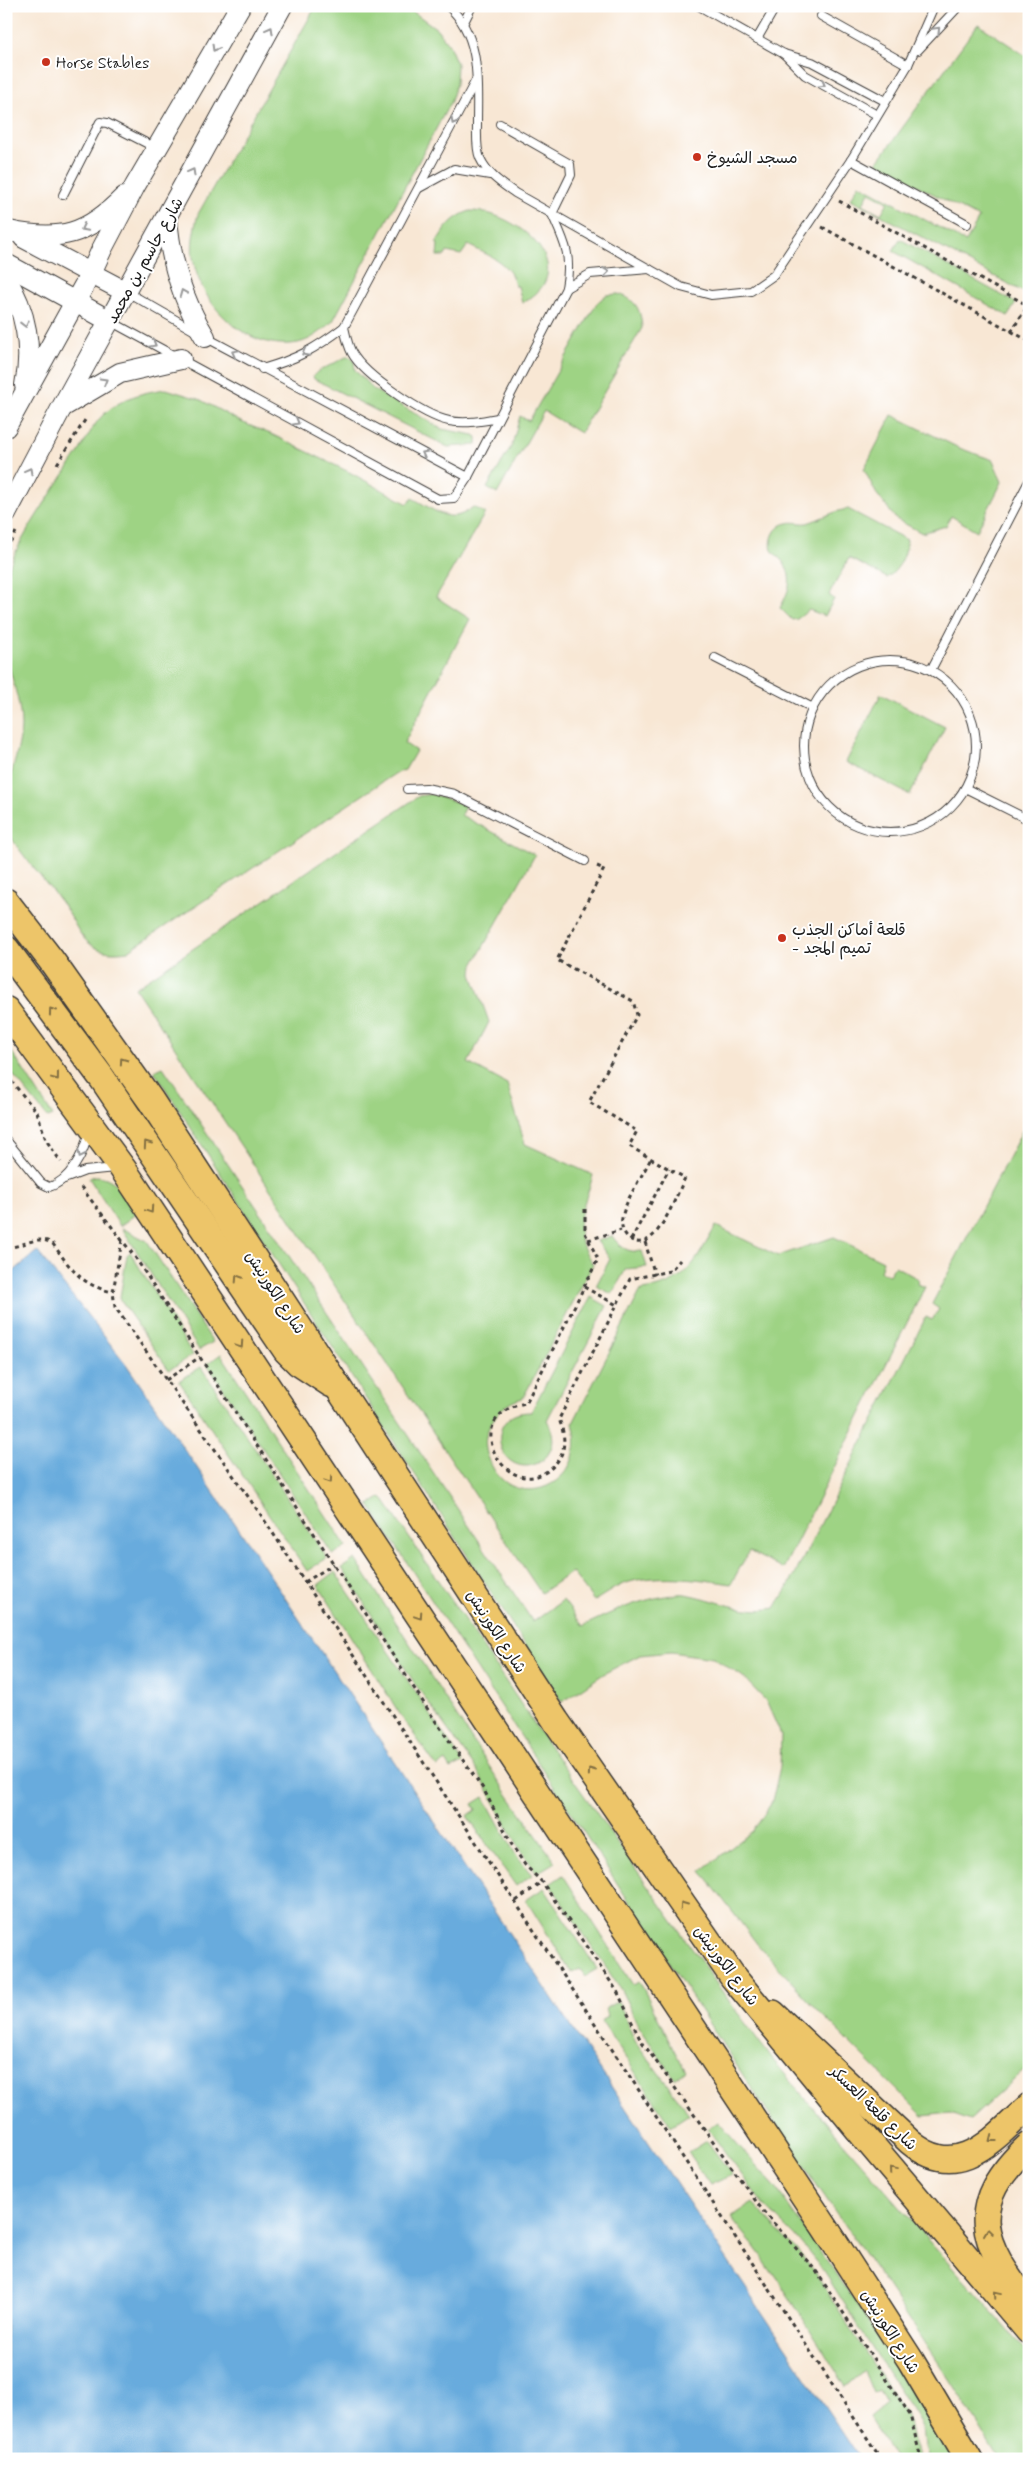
<svg xmlns="http://www.w3.org/2000/svg" width="1035" height="2465" viewBox="0 0 1035 2465" font-family="Mynerve,'Playpen Sans Arabic',sans-serif">
	<rect width="100%" height="100%" fill="#fff"/>
	<filter id="ink" filterUnits="userSpaceOnUse"><feTurbulence type="fractalNoise" baseFrequency=".02" numOctaves="2"/><feDisplacementMap in="SourceGraphic" scale="10" xChannelSelector="R" yChannelSelector="G"/><feConvolveMatrix kernelMatrix="1 2 1 2 8 2 1 2 1" color-interpolation-filters="sRGB"/></filter>
	<filter id="wash" filterUnits="userSpaceOnUse"><feTurbulence type="fractalNoise" baseFrequency=".0096" numOctaves="4" result="noise"/><feDisplacementMap in="SourceGraphic" scale="20" xChannelSelector="R" yChannelSelector="G"/><feGaussianBlur stdDeviation="1.12" result="paint"/><feColorMatrix in="noise" values="0 0 0 0 0 0 0 0 0 0 0 0 0 0 0 0 0 1.4 0 .05"/><feComposite in="paint" operator="in"/></filter>
	<g filter="url(#wash)">
		<rect width="100%" height="100%" fill="#f8e7d4"/>
		<!-- green -->
		<g fill="#9ed384" stroke="#5d7850" fill-rule="evenodd">
			<path d="M 316,6 L 405,6 L 437,29 L 449,45 L 457,64 L 456,84 L 451,101 L 333,321 C 323,330 312,340 298,343 C 249,352 203,308 194,263 C 190,246 194,230 198,214 Z"/>
			<path d="M 978,24 L 1029,58 L 1029,295 L 851,199 L 859,184 L 966,242 L 979,218 L 876,164 ZM 869,192 L 888,202 L 881,214 L 863,204 Z"/>
			<path d="M 470,211 C 515,210 586,269 522,303 L 518,286 L 515,286 C 514,284 514,281 513,279 C 507,261 483,253 468,245 L 461,255 L 447,252 L 445,256 L 437,256 L 438,244 L 436,243 C 445,228 452,217 470,211 Z"/>
			<polygon points="900,239 1016,303 1008,316 893,251"/>
			<path d="M 618,294 C 636,299 641,310 642,328 L 580,433 L 544,411 L 497,494 L 487,488 L 512,445 L 520,416 L 529,421 L 597,303 L 606,295 Z"/>
			<polygon points="346,357 350,357 354,361 355,370 374,390 442,429 474,435 477,437 477,445 448,447 314,379 313,376 317,372"/>
			<path d="M 166,389 L 199,399 L 241,422 L 273,435 L 351,473 L 408,504 L 412,498 C 436,510 450,527 473,507 L 485,513 L 436,597 L 470,619 L 404,743 L 416,751 L 405,770 L 396,773 L 128,951 C 113,953 101,953 89,943 C 79,936 73,919 66,909 C 54,891 9,842 6,826 C 0,791 20,760 21,726 C 21,699 10,677 6,652 C 3,633 5,600 6,580 C 8,552 60,481 77,455 C 85,443 93,424 104,414 C 122,398 142,392 166,389 Z"/>
			<polygon points="892,415 959,448 993,460 1002,482 977,531 951,516 946,526 922,533 896,519 876,493 864,469"/>
			<path d="M 848,509 L 907,540 C 906,556 900,568 887,578 L 849,558 L 829,595 L 834,599 L 825,616 L 809,610 L 797,619 L 792,620 L 780,608 C 788,593 795,579 783,562 C 780,558 775,555 772,550 C 769,539 775,525 788,523 C 794,521 801,524 807,523 C 821,519 833,511 848,509 Z"/>
			<polygon points="881,694 945,727 910,795 846,762"/>
			<path d="M 432,794 L 465,805 L 461,815 L 535,855 L 473,965 L 472,974 L 489,1022 L 468,1063 L 507,1084 L 525,1144 L 593,1175 C 584,1211 567,1228 593,1264 L 523,1398 C 506,1402 495,1413 488,1430 C 484,1439 485,1450 489,1459 C 509,1516 591,1488 573,1423 L 641,1290 C 687,1286 695,1261 716,1226 L 778,1256 L 834,1237 L 883,1261 L 880,1271 L 889,1275 L 895,1266 L 918,1279 L 917,1284 L 925,1287 L 783,1569 L 749,1551 L 731,1584 C 701,1579 651,1572 621,1585 C 612,1589 603,1596 594,1601 L 572,1572 L 541,1593 L 135,988 L 419,796 Z"/>
			<polygon points="6,1043 53,1116 48,1118 6,1066"/>
			<path d="M 163,1067 L 533,1622 L 563,1600 L 583,1626 C 610,1613 635,1601 666,1596 C 672,1595 679,1593 685,1594 C 716,1599 743,1615 775,1608 L 791,1582 L 926,1317 L 932,1320 L 939,1309 L 932,1304 L 1029,1118 L 1029,2066 L 970,2120 L 950,2113 L 923,2116 L 821,2014 L 758,1945 L 701,1871 L 754,1830 L 772,1802 L 780,1767 L 781,1735 L 766,1701 L 742,1676 L 713,1658 L 671,1652 L 640,1655 L 605,1673 L 562,1702 L 154,1071 Z"/>
			<path d="M 95,1176 C 117,1176 126,1197 137,1213 L 120,1226 L 89,1178 Z"/>
			<polygon points="122,1228 147,1241 213,1342 199,1350"/>
			<path d="M 612,1236 C 620,1247 627,1253 642,1251 L 647,1267 L 626,1269 L 612,1294 L 596,1286 L 610,1259 L 597,1241 Z"/>
			<polygon points="130,1252 193,1355 169,1370 123,1304 120,1297 127,1255"/>
			<path d="M 591,1297 L 607,1306 L 547,1420 C 570,1459 518,1484 502,1450 C 499,1443 499,1434 502,1427 C 508,1415 519,1412 531,1412 Z"/>
			<polygon points="221,1354 346,1546 333,1555 207,1364"/>
			<polygon points="201,1367 327,1558 307,1571 179,1381"/>
			<path d="M 382,1497 L 541,1734 L 731,2004 L 773,2060 L 826,2123 L 1029,2354 L 1029,2459 L 999,2459 C 927,2338 843,2226 766,2110 C 633,1909 502,1706 369,1505 Z"/>
			<polygon points="355,1559 500,1783 555,1862 537,1873 519,1847 478,1772 415,1684 342,1568"/>
			<polygon points="335,1572 463,1763 451,1769 446,1761 437,1767 403,1719 318,1585"/>
			<polygon points="484,1797 517,1857 532,1875 516,1886 467,1816 476,1810 473,1804"/>
			<polygon points="563,1875 633,1985 639,1982 643,1988 677,2056 686,2070 675,2079 638,2025 621,1990 550,1884"/>
			<polygon points="544,1888 597,1969 585,1976 580,1969 572,1973 526,1900"/>
			<polygon points="618,2001 635,2041 689,2114 671,2126 601,2021 608,2017 606,2008"/>
			<polygon points="718,2122 776,2188 853,2298 956,2459 928,2459 924,2448 922,2427 910,2407 825,2273 796,2237 763,2204 708,2129"/>
			<polygon points="707,2141 732,2175 710,2185 688,2153"/>
			<path d="M 753,2203 L 801,2255 L 818,2277 L 906,2416 L 911,2426 L 918,2459 L 895,2459 L 869,2417 L 886,2403 L 879,2390 L 873,2393 L 864,2371 L 846,2387 C 809,2329 775,2270 731,2217 Z"/>
		</g>
		<!-- water -->
		<polygon fill="#68abdd" stroke="#42647c" points="37,1251 126,1364 243,1535 860,2459 6,2459 6,1278"/>
	</g>
	<g filter="url(#ink)">
		<g fill="none" stroke-linecap="round" stroke-linejoin="round">
			<!-- service casing -->
			<g stroke="#3d3a38" stroke-width="10">
				<g id="service">
					<path d="M 448,6 C 482,36 477,83 477,124 C 477,134 476,149 480,158 C 488,175 501,183 515,193 L 681,287 L 711,295 L 751,291 L 774,275 L 851,160 L 908,65 L 934,6"/>
					<polyline points="699,6 784,54 812,62 885,101"/>
					<polyline points="821,16 908,65"/>
					<polyline points="464,22 472,6"/>
					<polyline points="757,39 776,6"/>
					<polyline points="918,50 959,6"/>
					<polyline points="784,54 805,75 877,115"/>
					<path d="M 476,80 L 344,327 C 346,336 348,346 352,353 C 364,375 424,416 449,421 C 466,424 482,421 498,418"/>
					<polyline points="851,160 967,224"/>
					<polyline points="419,188 454,169 490,175"/>
					<polyline points="63,195 100,122 107,123 156,148"/>
					<polyline points="566,288 590,274 649,269"/>
					<polyline points="127,292 195,331"/>
					<path d="M 110,321 L 438,499 L 454,498 L 468,477 L 566,288 C 572,255 565,243 552,214 L 571,175 L 570,164 L 500,124"/>
					<polyline points="205,337 468,477"/>
					<path d="M 262,369 C 297,359 315,349 344,327"/>
					<polyline points="715,658 813,708"/>
					<circle cx="890" cy="746" r="86"/>
					<polyline points="931,670 1029,481"/>
					<polyline points="407,789 426,788 454,794 585,861"/>
					<polyline points="967,789 1029,820"/>
					<path d="M 6,1140 L 41,1183 L 49,1187 C 70,1181 84,1153 88,1134"/>
					<polyline points="64,1179 85,1171 115,1168"/>
				</g>
			</g>
			<!-- tertiary casing -->
			<g stroke="#3d3a38" stroke-width="22">
				<g id="tertiary">
					<path d="M 167,217 C 170,260 182,299 205,337"/>
					<path d="M 9,231 C 60,242 87,235 124,197"/>
					<polyline points="24,238 126,292"/>
					<polyline points="6,264 110,321"/>
					<path d="M 6,279 C 26,310 33,350 25,385"/>
					<polyline points="64,406 120,373 181,359"/>
					<polyline points="6,427 91,273 102,249 135,186 240,6"/>
					<polyline points="6,514 62,407 282,6"/>
				</g>
			</g>
			<!-- primary casing -->
			<g stroke="#3d3a38" stroke-width="28">
				<g id="primary">
					<path d="M 773,2013 L 910,2142 C 959,2183 993,2139 1029,2106"/>
					<path d="M 1029,2145 C 964,2206 980,2241 1029,2304"/>
				</g>
			</g>
			<!-- trunk casing -->
			<g stroke="#3d3a38" stroke-width="29">
				<g id="trunk">
					<polyline points="6,902 51,960 151,1101 556,1721 733,1977 864,2136 1029,2331"/>
					<polyline points="6,949 102,1078 286,1350 299,1363 331,1384"/>
					<polyline points="6,1010 123,1169 826,2229 911,2361 969,2459"/>
				</g>
			</g>
			<!-- path -->
			<g stroke="#3d3a38" stroke-width="3" stroke-dasharray="4 4" stroke-linecap="butt">
				<polyline points="839,201 1029,306"/>
				<polyline points="822,227 1029,341"/>
				<polyline points="1011,332 1028,305"/>
				<polyline points="57,464 87,417"/>
				<polyline points="6,549 16,532"/>
				<path d="M 597,866 L 604,869 L 557,960 L 633,1001 L 637,1015 L 589,1102 L 637,1131 L 629,1146 L 685,1178 C 677,1194 663,1232 647,1240 C 632,1248 619,1232 622,1218 C 626,1198 642,1177 651,1158"/>
				<polyline points="6,1075 37,1112 46,1140 61,1162"/>
				<polyline points="81,1187 135,1257 436,1722 484,1790 512,1845 525,1865 542,1882 617,1991 640,2039 763,2211 816,2271 910,2415 921,2459"/>
				<path d="M 585,1209 L 585,1233 L 598,1259 L 526,1403 C 451,1417 513,1513 556,1463 C 567,1450 565,1434 559,1419 L 630,1279 L 670,1271 L 680,1260"/>
				<polyline points="122,1240 113,1292 115,1307 261,1515 881,2459"/>
				<polyline points="588,1240 621,1230"/>
				<polyline points="631,1240 669,1169"/>
				<polyline points="645,1242 655,1275"/>
				<path d="M 6,1247 C 24,1248 36,1233 53,1244 C 70,1268 82,1286 113,1292"/>
				<polyline points="584,1287 617,1305"/>
				<polyline points="166,1380 200,1357"/>
				<polyline points="305,1582 334,1564"/>
				<polyline points="516,1901 542,1882"/>
			</g>
			<!-- service -->
			<use href="#service" stroke="#fff" stroke-width="8"/>
			<!-- tertiary -->
			<use href="#tertiary" stroke="#fff" stroke-width="20"/>
			<!-- primary -->
			<use href="#primary" stroke="#edc569" stroke-width="25"/>
			<!-- trunk -->
			<use href="#trunk" stroke="#edc569" stroke-width="26"/>
		</g>
		<!-- one-way arrows -->
		<defs><path id="oneway-chevron" d="M-2-3.5L2.5 0L-2 3.5" fill="none" stroke-width="1.6" stroke-linecap="round" stroke-linejoin="round" transform="scale(1.25)"/></defs>
		<g stroke="#999">
			<use href="#oneway-chevron" transform="translate(270 30) rotate(-61)"/>
			<use href="#oneway-chevron" transform="translate(937 30) rotate(-45)"/>
			<use href="#oneway-chevron" transform="translate(215 48) rotate(120)"/>
			<use href="#oneway-chevron" transform="translate(822 84) rotate(29)"/>
			<use href="#oneway-chevron" transform="translate(454 121) rotate(118)"/>
			<use href="#oneway-chevron" transform="translate(192 172) rotate(-61)"/>
			<use href="#oneway-chevron" transform="translate(84 228) rotate(153)"/>
			<use href="#oneway-chevron" transform="translate(606 272) rotate(-7)"/>
			<use href="#oneway-chevron" transform="translate(183 293) rotate(-112)"/>
			<use href="#oneway-chevron" transform="translate(25 324) rotate(76)"/>
			<use href="#oneway-chevron" transform="translate(153 344) rotate(29)"/>
			<use href="#oneway-chevron" transform="translate(235 353) rotate(-151)"/>
			<use href="#oneway-chevron" transform="translate(305 353) rotate(152)"/>
			<use href="#oneway-chevron" transform="translate(104 381) rotate(-30)"/>
			<use href="#oneway-chevron" transform="translate(296 422) rotate(29)"/>
			<use href="#oneway-chevron" transform="translate(425 454) rotate(-152)"/>
			<use href="#oneway-chevron" transform="translate(29 471) rotate(-62)"/>
			<use href="#oneway-chevron" transform="translate(81 1154) rotate(117)"/>
		</g>
		<g stroke="#847042">
			<use href="#oneway-chevron" transform="translate(52 1011) rotate(-126)"/>
			<use href="#oneway-chevron" transform="translate(123 1061) rotate(-125)"/>
			<use href="#oneway-chevron" transform="translate(56 1077) rotate(53)"/>
			<use href="#oneway-chevron" transform="translate(147 1144) rotate(-125)"/>
			<use href="#oneway-chevron" transform="translate(150 1210) rotate(56)"/>
			<use href="#oneway-chevron" transform="translate(238 1278) rotate(-123)"/>
			<use href="#oneway-chevron" transform="translate(240 1345) rotate(56)"/>
			<use href="#oneway-chevron" transform="translate(329 1480) rotate(56)"/>
			<use href="#oneway-chevron" transform="translate(419 1616) rotate(56)"/>
			<use href="#oneway-chevron" transform="translate(591 1771) rotate(-125)"/>
			<use href="#oneway-chevron" transform="translate(683 1905) rotate(-125)"/>
			<use href="#oneway-chevron" transform="translate(992 2139) rotate(142)"/>
			<use href="#oneway-chevron" transform="translate(892 2170) rotate(-130)"/>
			<use href="#oneway-chevron" transform="translate(988 2232) rotate(-98)"/>
			<use href="#oneway-chevron" transform="translate(997 2294) rotate(-130)"/>
		</g>
	</g>
	<!-- markers -->
	<g fill="#c8321e" stroke="#fff" stroke-width="2">
		<circle cx="46" cy="62" r="5"/>
		<circle cx="697" cy="157" r="5"/>
		<circle cx="782" cy="938" r="5"/>
	</g>
	<g text-anchor="middle" stroke-width="4" stroke-linejoin="round" paint-order="stroke">
		<!-- poi labels -->
		<g font-size="16" fill="#1c1c1c" stroke="#fff" text-anchor="start">
			<text x="56" y="68">Horse Stables</text>
			<text x="707" y="163">مسجد الشيوخ</text>
			<text x="792" y="935">قلعة أماكن الجذب<tspan x="792" dy="18">- تميم المجد</tspan></text>
		</g>
		<!-- street labels -->
		<g font-size="16" fill="#1c1c1c" stroke="#fff">
			<text transform="translate(144 260) rotate(-61)" y="6">شارع جاسم بن محمد</text>
			<text transform="translate(276 1292) rotate(57)" y="6">شارع الكورنيش</text>
			<text transform="translate(497 1631) rotate(57)" y="6">شارع الكورنيش</text>
			<text transform="translate(727 1965) rotate(53)" y="6">شارع الكورنيش</text>
			<text transform="translate(874 2107) rotate(44)" y="6">شارع قلعة العسكر</text>
			<text transform="translate(891 2331) rotate(58)" y="6">شارع الكورنيش</text>
		</g>
	</g>
	<!-- margin -->
	<rect width="1035" height="2465" fill="none" stroke="#fff" stroke-width="25"/>
</svg>
